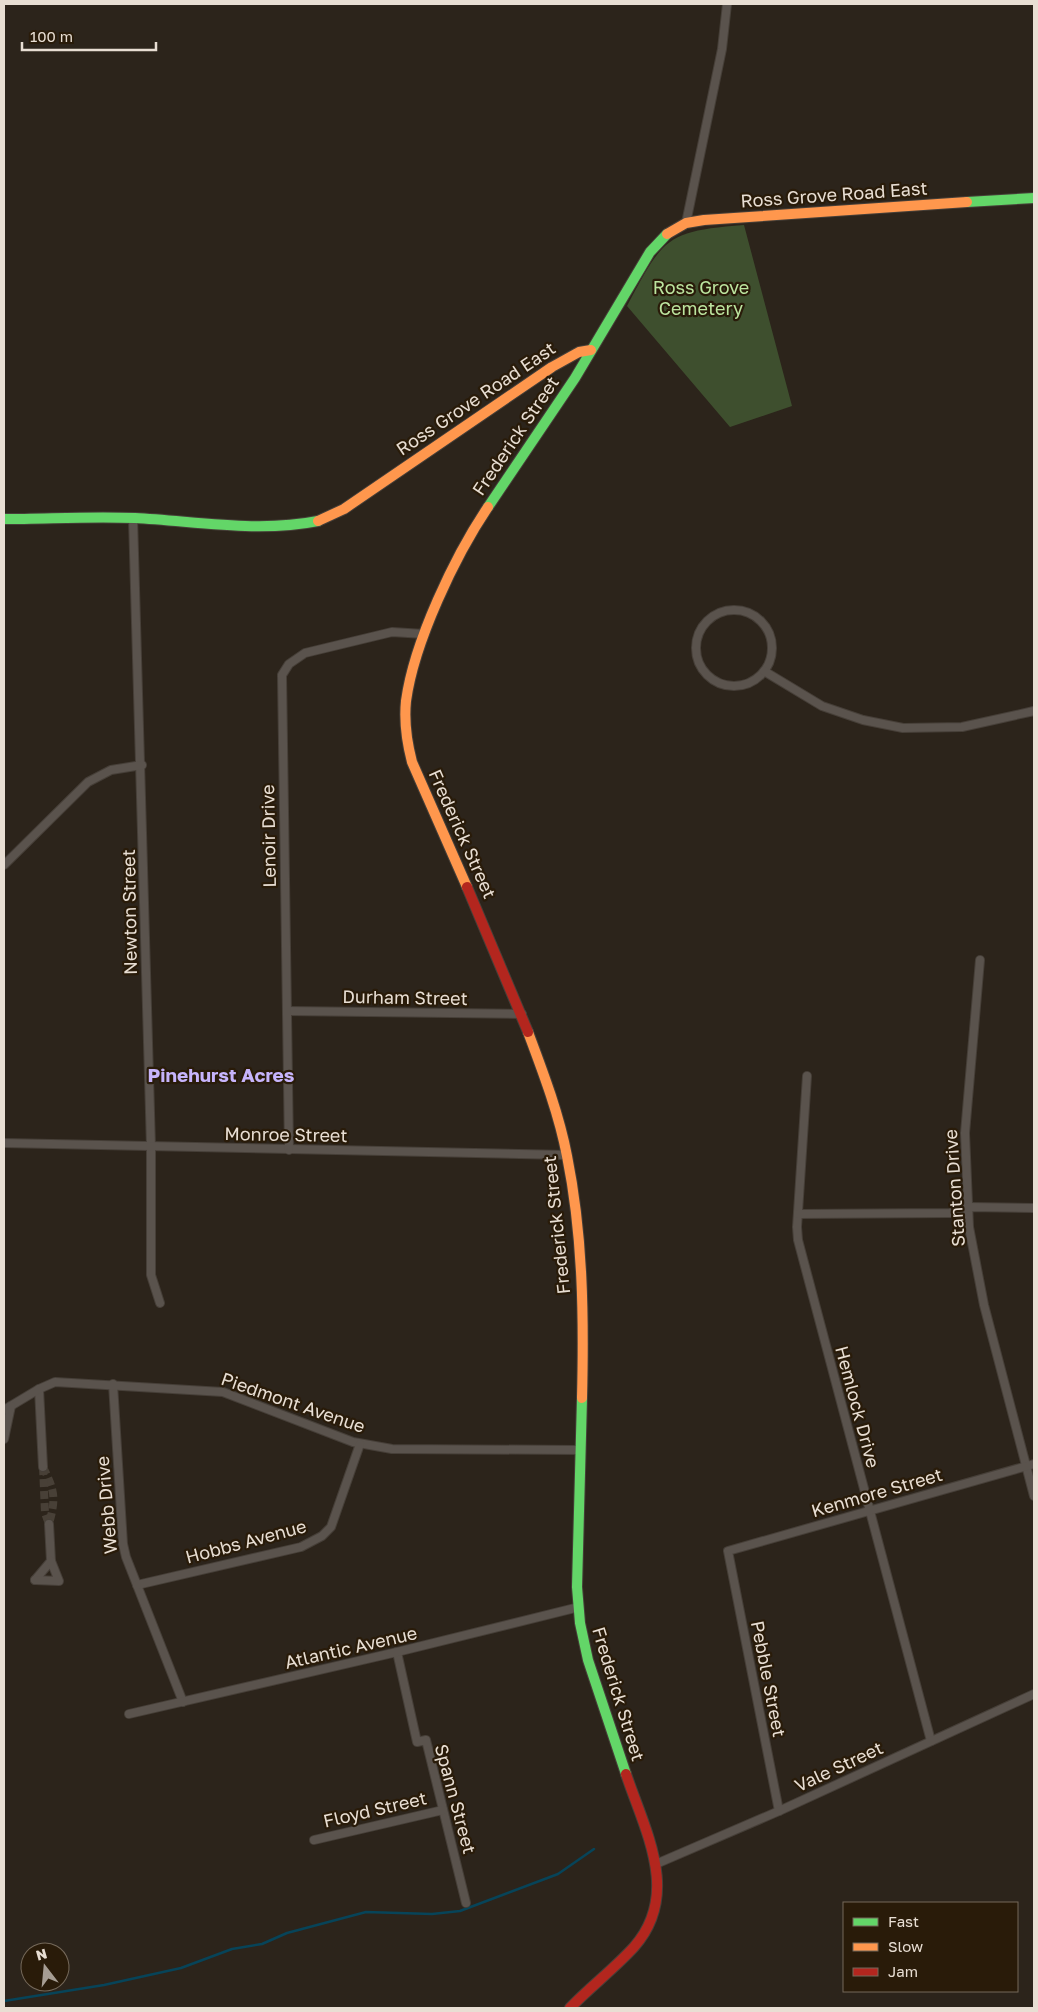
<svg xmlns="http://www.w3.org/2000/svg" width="1038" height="2012" viewBox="0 0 1038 2012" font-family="'Golos Text',sans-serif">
	<rect width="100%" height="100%" fill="#2c241b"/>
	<!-- green -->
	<path fill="#3e4f2e" d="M 744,225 L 792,406 L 730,427 L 627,306 C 663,238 666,231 744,225 Z"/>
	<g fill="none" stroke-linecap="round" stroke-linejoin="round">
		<!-- stream -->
		<polyline stroke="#074459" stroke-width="2.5" points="4,2001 104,1985 181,1968 232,1949 262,1944 287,1933 366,1912 432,1914 460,1911 558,1874 594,1849"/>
		<!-- street-tunnel -->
		<g stroke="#484037" stroke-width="8" stroke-dasharray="8 4" stroke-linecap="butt">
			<path d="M 43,1467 C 55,1491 56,1498 49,1524"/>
			<polyline points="43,1467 45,1513 49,1524"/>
		</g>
		<!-- street casing -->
		<g stroke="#463f38" stroke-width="10">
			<g id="street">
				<polyline points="686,223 722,49 727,4"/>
				<polyline points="133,518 151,1147 151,1275 160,1303"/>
				<circle cx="734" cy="648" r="38"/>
				<polyline points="764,671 822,706 863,720 903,728 962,727 1034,711"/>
				<polyline points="4,865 88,782 111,770 142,765"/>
				<polyline points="980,960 965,1133 969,1227 984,1305 1034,1496"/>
				<polyline points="287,1011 522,1014"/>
				<polyline points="807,1076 797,1227 798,1240 931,1741"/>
				<polyline points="4,1143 567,1155"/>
				<polyline points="289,1150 282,675 289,664 305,653 392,632 424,634"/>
				<polyline points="798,1214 950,1213 969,1207 1034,1208"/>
				<polyline points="113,1384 123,1544 126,1557 183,1702"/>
				<polyline points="39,1389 43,1467"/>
				<polyline points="4,1410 39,1389 55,1382 223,1392 353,1442 392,1449 580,1450"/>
				<polyline points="4,1439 11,1406"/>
				<polyline points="35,1580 51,1561 49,1524"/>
				<polyline points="35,1580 59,1581 51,1561"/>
				<polyline points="137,1585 301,1547 322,1536 331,1527 360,1444"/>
				<polyline points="397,1652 417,1742 426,1740 466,1903"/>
				<polyline points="129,1714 397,1652 579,1607"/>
				<polyline points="779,1811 728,1551 1034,1464"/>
				<polyline points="314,1840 443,1810"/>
				<polyline points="656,1864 779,1811 1034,1694"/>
			</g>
		</g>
		<!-- fast casing -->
		<g stroke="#463f38" stroke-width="12">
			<g id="fast">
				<polyline points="967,202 1034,198"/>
				<polyline points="488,507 575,378 650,252 667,234"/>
				<path d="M 4,519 C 47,519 91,516 135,518 C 195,521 258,533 318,521"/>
				<polyline points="582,1398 577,1587 580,1623 588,1660 626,1774"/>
			</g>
		</g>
		<!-- slow casing -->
		<g stroke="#463f38" stroke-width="12">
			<g id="slow">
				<polyline points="667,234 686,223 704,220 967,202"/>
				<polyline points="318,521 344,509 552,367 579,352 591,350"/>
				<path d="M 467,887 L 412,762 C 407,743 404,721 406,701 C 414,642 455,556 488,507"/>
				<path d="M 528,1032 C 543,1072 559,1114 567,1156 C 583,1235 584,1317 582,1398"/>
			</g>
		</g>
		<!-- jam casing -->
		<g stroke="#463f38" stroke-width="12">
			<g id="jam">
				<polyline points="467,887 528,1032"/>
				<path d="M 570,2008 C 590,1987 614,1969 634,1947 C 681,1894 645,1831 626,1774"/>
			</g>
		</g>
		<!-- street -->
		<use href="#street" stroke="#5a534d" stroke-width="8"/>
		<!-- fast -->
		<use href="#fast" stroke="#63d668" stroke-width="10"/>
		<!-- slow -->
		<use href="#slow" stroke="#ff974d" stroke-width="10"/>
		<!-- jam -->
		<use href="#jam" stroke="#b3261e" stroke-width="10"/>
	</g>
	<g text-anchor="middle" stroke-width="4.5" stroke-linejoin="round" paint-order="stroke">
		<!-- street labels -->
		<g font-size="18" fill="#e8ded3" stroke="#291b09">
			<text transform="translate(834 195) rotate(-4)" y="6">Ross Grove Road East</text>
			<text transform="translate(476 399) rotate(-34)" y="6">Ross Grove Road East</text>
			<text transform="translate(516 436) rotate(-56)" y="6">Frederick Street</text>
			<text transform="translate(462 834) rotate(66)" y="6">Frederick Street</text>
			<text transform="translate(269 836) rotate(-91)" y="6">Lenoir Drive</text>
			<text transform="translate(130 912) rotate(-91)" y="6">Newton Street</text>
			<text transform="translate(405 998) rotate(1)" y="6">Durham Street</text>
			<text transform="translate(286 1135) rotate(1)" y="6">Monroe Street</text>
			<text transform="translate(955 1188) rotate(-94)" y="6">Stanton Drive</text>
			<text transform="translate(557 1225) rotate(-96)" y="6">Frederick Street</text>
			<text transform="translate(293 1403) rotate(19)" y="6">Piedmont Avenue</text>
			<text transform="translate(857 1407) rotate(75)" y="6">Hemlock Drive</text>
			<text transform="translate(877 1493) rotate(-16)" y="6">Kenmore Street</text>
			<text transform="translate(107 1505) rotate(-95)" y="6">Webb Drive</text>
			<text transform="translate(246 1542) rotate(-15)" y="6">Hobbs Avenue</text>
			<text transform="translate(351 1648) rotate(-13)" y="6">Atlantic Avenue</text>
			<text transform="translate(768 1679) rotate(79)" y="6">Pebble Street</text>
			<text transform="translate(618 1694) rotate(73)" y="6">Frederick Street</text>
			<text transform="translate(839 1767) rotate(-25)" y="6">Vale Street</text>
			<text transform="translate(455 1799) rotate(75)" y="6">Spann Street</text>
			<text transform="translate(375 1810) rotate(-13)" y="6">Floyd Street</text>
		</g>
		<!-- park labels -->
		<g font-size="18" fill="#bce59f" stroke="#291b09">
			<text x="701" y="294">Ross Grove<tspan x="701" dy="21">Cemetery</tspan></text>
		</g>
		<!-- neighbourhood labels -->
		<g font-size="19" font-weight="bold" fill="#c7b4fb" stroke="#291b09">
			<text x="221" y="1082">Pinehurst Acres</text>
		</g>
	</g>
	<!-- border -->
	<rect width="1038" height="2012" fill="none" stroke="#e8ded3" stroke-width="10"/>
	<!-- legend -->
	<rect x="843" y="1902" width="175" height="90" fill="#291b09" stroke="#75695a"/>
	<rect x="853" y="1918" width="25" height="8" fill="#63d668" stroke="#75695a"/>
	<text x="888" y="1927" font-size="15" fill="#e8ded3">Fast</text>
	<rect x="853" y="1943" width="25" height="8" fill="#ff974d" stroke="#75695a"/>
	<text x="888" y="1952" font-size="15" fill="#e8ded3">Slow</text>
	<rect x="853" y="1968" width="25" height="8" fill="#b3261e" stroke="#75695a"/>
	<text x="888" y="1977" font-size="15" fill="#e8ded3">Jam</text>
	<!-- north arrow -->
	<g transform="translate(45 1967) rotate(344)"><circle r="24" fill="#291b09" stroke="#75695a"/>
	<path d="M0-4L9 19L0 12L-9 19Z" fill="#a69d93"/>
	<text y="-8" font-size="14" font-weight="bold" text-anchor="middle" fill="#e8ded3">N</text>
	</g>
	<!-- scale -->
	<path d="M22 42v8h134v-8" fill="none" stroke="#e8ded3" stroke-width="2.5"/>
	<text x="30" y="42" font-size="15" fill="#e8ded3" stroke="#291b09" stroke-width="4" paint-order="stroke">100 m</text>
</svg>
